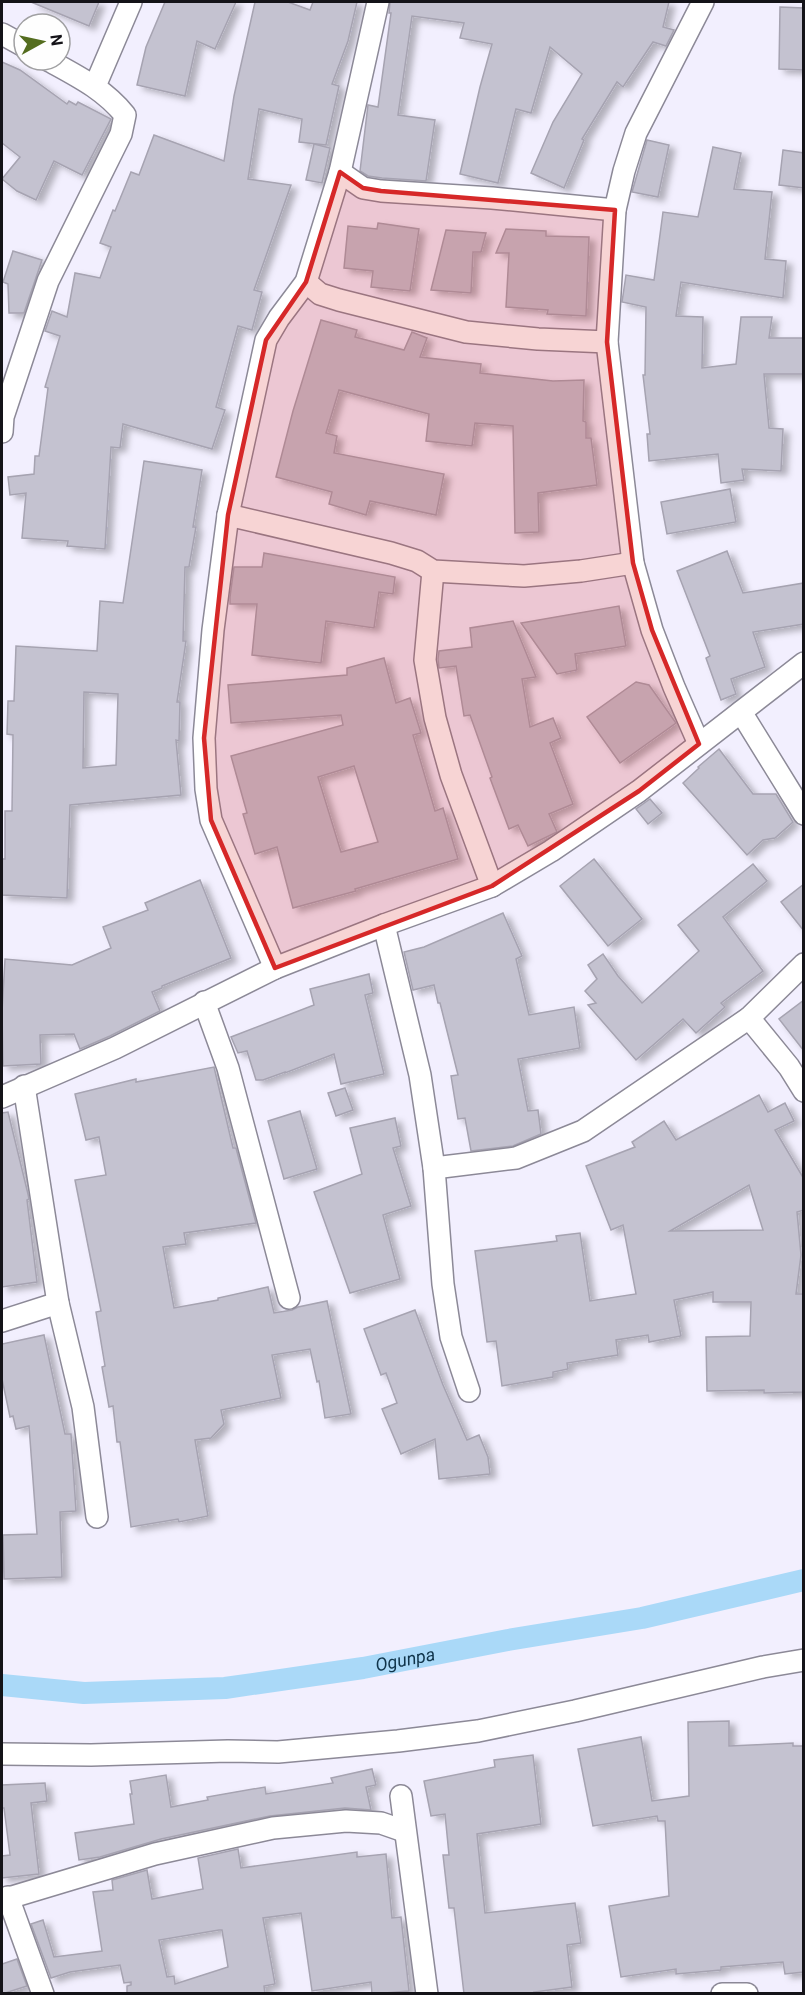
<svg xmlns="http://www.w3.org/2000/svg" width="805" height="1995" viewBox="0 0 805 1995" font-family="Roboto,sans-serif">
	<defs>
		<filter id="shadow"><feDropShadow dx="6" dy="4" stdDeviation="3" flood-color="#0004"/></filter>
	</defs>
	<rect width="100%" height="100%" fill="#f2effe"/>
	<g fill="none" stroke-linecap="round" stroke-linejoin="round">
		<!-- canal -->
		<path stroke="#aad9f8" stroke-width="22" id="s1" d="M 2,1685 L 84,1693 L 225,1688 L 363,1668 L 508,1640 L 642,1618 L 804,1580"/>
	</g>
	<!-- building -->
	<g fill="#c4c2d0" stroke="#a6a3b1" stroke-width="1.5" fill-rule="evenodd" filter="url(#shadow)">
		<polygon points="31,2 99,2 89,26"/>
		<polygon points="165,2 236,2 215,49 197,41 185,96 137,85 146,47"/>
		<polygon points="255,2 288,2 310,10 313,2 357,2 348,41 332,84 339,86 326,145 299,142 302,119 259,109 248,179 291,185 254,290 262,292 252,330 238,326 216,407 225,410 212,449 123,424 120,448 111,447 105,549 67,546 68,541 22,538 26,493 10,495 8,477 34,474 35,456 39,456 48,388 45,387 60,336 45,331 52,311 67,317 75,273 100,278 111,247 100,243 113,210 115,211 131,172 139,175 154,135 224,161 234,96"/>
		<polygon points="390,2 669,2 663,27 674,30 666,46 653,42 623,87 617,82 582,139 584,140 564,188 531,173 553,122 582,74 550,47 531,113 516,109 498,183 460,174 480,87 492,44 460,38 464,23 412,16 398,115 435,120 426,181 382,178 368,176 360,171 368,105 378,107 391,13 389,13"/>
		<polygon points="780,7 804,8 804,70 779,69"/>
		<polygon points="2,62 20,70 67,104 69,101 76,105 78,102 111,119 82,175 54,161 36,200 17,191 2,179 20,157 2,143"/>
		<polygon points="647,140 669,145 658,197 632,192"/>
		<polygon points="314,144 330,148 322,183 306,180"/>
		<polygon points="713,147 741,153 734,189 772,192 765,259 786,261 783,298 681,282 676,316 703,317 702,368 736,364 741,317 772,317 769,338 804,338 804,374 764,374 769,428 783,429 781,471 742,469 744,480 721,483 718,454 649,461 647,434 650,434 643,375 645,375 646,307 622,302 626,275 654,280 663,212 698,217"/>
		<polygon points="783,150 804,153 804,188 779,185"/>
		<polygon points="378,223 419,229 410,291 371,287 373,271 344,268 348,226 377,229"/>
		<polygon points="506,229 546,231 546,236 589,237 586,316 547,314 548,310 506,307 509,253 496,253"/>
		<polygon points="446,230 486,233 481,252 473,252 471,293 431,290"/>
		<polygon points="13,251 42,260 24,313 9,313 8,284 3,282"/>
		<polygon points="321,320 357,330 355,337 404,350 412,332 427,338 420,357 481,364 480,373 553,381 584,380 583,421 586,422 586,438 591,438 597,485 538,493 539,532 515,533 513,426 475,423 472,446 426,441 429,414 339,390 326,433 337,436 334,453 444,474 436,515 370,501 366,515 329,504 332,492 276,477 293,411"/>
		<path d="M 144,461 L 202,470 L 193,527 L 196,527 L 189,567 L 185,567 L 183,641 L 186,641 L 177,702 L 180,702 L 179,741 L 176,740 L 181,795 L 70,805 L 67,898 L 2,895 L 2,859 L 5,859 L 5,811 L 12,811 L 13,735 L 7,734 L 8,701 L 14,701 L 16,646 L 97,651 L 100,601 L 123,603 ZM 84,692 L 118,694 L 116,765 L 83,768 Z"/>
		<polygon points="730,489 736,522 667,534 661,502"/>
		<polygon points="727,551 743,593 804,583 804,624 753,632 765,667 731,679 736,694 721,700 706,658 710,656 677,571"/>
		<polygon points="264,553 395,577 393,594 379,592 374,628 326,621 321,663 252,655 257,604 230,604 230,597 234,567 262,567"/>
		<polygon points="619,606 626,646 575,654 577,670 557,674 521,623"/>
		<polygon points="513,621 536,677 522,679 530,727 553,718 561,738 550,743 573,804 549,814 557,832 528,846 518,825 509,829 490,778 492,777 470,715 464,716 456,666 439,668 438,659 439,651 472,647 470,628"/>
		<path d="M 384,658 L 396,703 L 410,698 L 421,733 L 413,735 L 435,811 L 443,808 L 458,859 L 355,889 L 356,891 L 293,908 L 277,847 L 255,854 L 243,814 L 247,813 L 231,756 L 343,725 L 341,715 L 231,723 L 228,685 L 347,675 L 347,668 ZM 354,766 L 378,842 L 341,852 L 318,777 Z"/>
		<polygon points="636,682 649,685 676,723 620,763 587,717"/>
		<polygon points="719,749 753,794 776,794 793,822 775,838 763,840 747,855 683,783 699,768 698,767"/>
		<polygon points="650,799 662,813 648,824 636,809"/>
		<polygon points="594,859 642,919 608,946 560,886"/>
		<polygon points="753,864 767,881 723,917 763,971 721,1003 725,1007 696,1033 683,1019 636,1060 588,1005 596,1003 585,991 597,979 588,965 603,954 618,976 642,1003 699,951 678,925"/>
		<polygon points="200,880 231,958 162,986 162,988 152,992 160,1011 110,1036 80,1049 74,1034 40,1035 41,1064 3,1066 2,1012 5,959 72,965 111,948 103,927 148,910 145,903"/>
		<polygon points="804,884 804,931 781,902"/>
		<polygon points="503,913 522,956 516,959 529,1015 574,1007 580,1048 518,1059 528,1111 538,1110 541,1134 513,1146 471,1151 465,1118 458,1119 451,1076 458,1075 440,1003 438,1003 434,985 413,990 404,952 424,947"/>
		<polygon points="369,974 373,993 365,995 384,1074 341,1084 334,1054 285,1073 285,1072 263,1080 256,1080 247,1051 238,1053 231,1037 314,1005 310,989"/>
		<polygon points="804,1000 804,1051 779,1019"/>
		<polygon points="214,1067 233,1148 236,1148 256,1223 184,1233 186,1244 163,1247 174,1308 218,1300 218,1298 268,1287 274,1313 292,1310 298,1307 327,1301 351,1414 325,1418 319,1381 317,1382 310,1349 272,1355 281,1398 221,1410 224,1424 211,1438 195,1440 208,1516 179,1522 178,1519 131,1527 120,1442 117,1442 113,1406 109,1407 102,1367 105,1366 96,1312 101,1311 75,1180 106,1175 99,1137 86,1140 75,1094 136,1079 136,1082"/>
		<polygon points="345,1088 353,1110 336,1116 328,1093"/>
		<path d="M 759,1095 L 768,1112 L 785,1103 L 794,1121 L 775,1130 L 804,1179 L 804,1210 L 797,1212 L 801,1255 L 796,1294 L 804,1294 L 804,1392 L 764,1393 L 764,1390 L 707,1391 L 706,1337 L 750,1336 L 751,1302 L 713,1302 L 713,1292 L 674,1300 L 681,1336 L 649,1342 L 648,1335 L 616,1340 L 618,1355 L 567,1363 L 568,1369 L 553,1372 L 553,1377 L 502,1386 L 496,1341 L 487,1342 L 475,1251 L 557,1241 L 556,1236 L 580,1233 L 590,1301 L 636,1294 L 623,1225 L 611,1230 L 586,1166 L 635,1147 L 632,1142 L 664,1121 L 676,1140 ZM 749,1185 L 763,1230 L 670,1231 Z"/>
		<polygon points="300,1111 317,1169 284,1179 268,1121"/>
		<polygon points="8,1112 28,1194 29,1199 27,1200 37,1282 2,1287 2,1113"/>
		<polygon points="395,1118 401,1146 393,1148 411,1206 383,1215 400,1279 350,1293 314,1192 362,1174 350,1128"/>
		<polygon points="415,1310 443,1385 467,1440 479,1435 488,1457 490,1474 439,1479 435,1439 401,1454 382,1409 397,1403 386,1373 381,1375 364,1329"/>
		<polygon points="44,1335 65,1434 71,1434 76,1511 60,1512 62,1577 4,1579 3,1535 37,1534 29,1426 16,1429 13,1416 10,1417 2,1379 2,1344"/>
		<polygon points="729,1721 729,1746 793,1743 793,1746 804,1746 804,1972 785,1974 783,1962 721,1967 721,1970 676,1974 676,1969 621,1977 609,1906 669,1896 665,1821 658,1821 657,1816 593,1826 578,1749 641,1737 652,1801 689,1796 688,1722"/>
		<polygon points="533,1755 541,1824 477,1834 485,1913 575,1903 581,1943 567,1945 572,1987 534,1992 535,1994 464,1994 454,1908 449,1908 443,1855 449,1855 445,1814 431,1816 424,1781 495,1767 494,1760"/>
		<polygon points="372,1769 376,1785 366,1787 371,1810 345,1808 270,1816 161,1839 100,1857 79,1860 75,1833 134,1824 130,1794 132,1794 130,1781 166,1775 171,1807 208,1800 207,1797 265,1787 266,1794 333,1783 331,1778"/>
		<polygon points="45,1783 47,1801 31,1803 39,1874 2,1878 2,1856 10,1855 4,1808 2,1808 2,1785"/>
		<path d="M 238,1849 L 241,1868 L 357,1852 L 357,1857 L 386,1854 L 392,1918 L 401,1917 L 409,1991 L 372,1994 L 371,1982 L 312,1991 L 301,1913 L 263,1918 L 275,1984 L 264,1986 L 265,1994 L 127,1994 L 127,1986 L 131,1985 L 131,1982 L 124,1983 L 120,1965 L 70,1972 L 51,1978 L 31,1924 L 43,1920 L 54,1957 L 102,1951 L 93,1892 L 113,1890 L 112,1880 L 147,1870 L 152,1899 L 203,1889 L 198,1858 ZM 219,1930 L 222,1930 L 228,1967 L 175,1984 L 174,1976 L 167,1977 L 159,1940 Z"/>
		<polygon points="17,1959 27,1986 2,1994 2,1964"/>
	</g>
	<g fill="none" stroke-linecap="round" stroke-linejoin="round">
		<!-- minor casing -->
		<g stroke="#8c8997" stroke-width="24">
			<g id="minor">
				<polyline points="2,34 24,46"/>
				<polyline points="95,86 131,2"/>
				<polyline points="340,172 363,188 381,191 492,198 615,210"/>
				<polyline points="306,282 320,294 339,300 466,332 538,339 607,342"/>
				<path d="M 2,432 L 3,417 L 48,281 L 121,134 L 125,115 C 104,89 77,76 48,60"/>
				<polyline points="228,515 391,553 417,561 433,571 524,576 581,571 633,563"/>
				<polyline points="433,571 425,660 435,718 451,775 492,886"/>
				<polyline points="741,712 804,814"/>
				<polyline points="699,744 674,687 652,630 633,563 607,342 615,210 624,171 636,133 703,2"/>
				<polyline points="384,925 420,1075 434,1168 443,1284 451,1337 469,1391"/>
				<polyline points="275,968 211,820 206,789 204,738 213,630 228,515 266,340 279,318 306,282 340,172 378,2"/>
				<polyline points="204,1002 228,1068 289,1298"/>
				<polyline points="749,1018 789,1067 804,1091"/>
				<polyline points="24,1086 58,1303 83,1407 97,1517"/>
				<polyline points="2,1097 115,1048 275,968 384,925 492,886 551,851 639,791 804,663"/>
				<polyline points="434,1168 516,1158 583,1131 749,1018 804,964"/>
				<polyline points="2,1321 58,1303"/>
				<polyline points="2,1754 91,1755 228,1751 278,1752 398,1741 478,1731 575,1711 763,1667 804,1660"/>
				<polyline points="401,1796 427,1994"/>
				<polyline points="8,1897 43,1994"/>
				<polyline points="2,1900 155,1854 273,1828 346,1821 381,1823 404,1831"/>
				<polyline points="722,1994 747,1994"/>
			</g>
		</g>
		<!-- minor -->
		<use href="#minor" stroke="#fff" stroke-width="21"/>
	</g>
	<!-- marked area -->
	<path fill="#d62828" fill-opacity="0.2" stroke="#d62828" stroke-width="4.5" stroke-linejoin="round" d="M 340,172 L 363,188 L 381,191 L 615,210 L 607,342 L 633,563 L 652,630 L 699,744 L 639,791 L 492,886 L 275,968 L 211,820 L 204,738 L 228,515 L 266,340 L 306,282 Z"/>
	<g text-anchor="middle" stroke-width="6" stroke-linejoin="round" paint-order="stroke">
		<!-- water labels -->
		<g font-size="18" font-style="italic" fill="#10344a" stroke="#fefefe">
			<text dy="6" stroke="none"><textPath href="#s1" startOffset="406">Ogunpa</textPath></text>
		</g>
	</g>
	<!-- border -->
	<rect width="805" height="1995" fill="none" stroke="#141318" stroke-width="6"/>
	<!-- north arrow -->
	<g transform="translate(42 42) rotate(82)"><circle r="28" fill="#fefefe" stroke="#a0a0a2" stroke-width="1.5"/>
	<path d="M0-4.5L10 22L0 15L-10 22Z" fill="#546d1f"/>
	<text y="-9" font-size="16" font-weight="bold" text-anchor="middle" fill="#141318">N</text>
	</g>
</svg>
